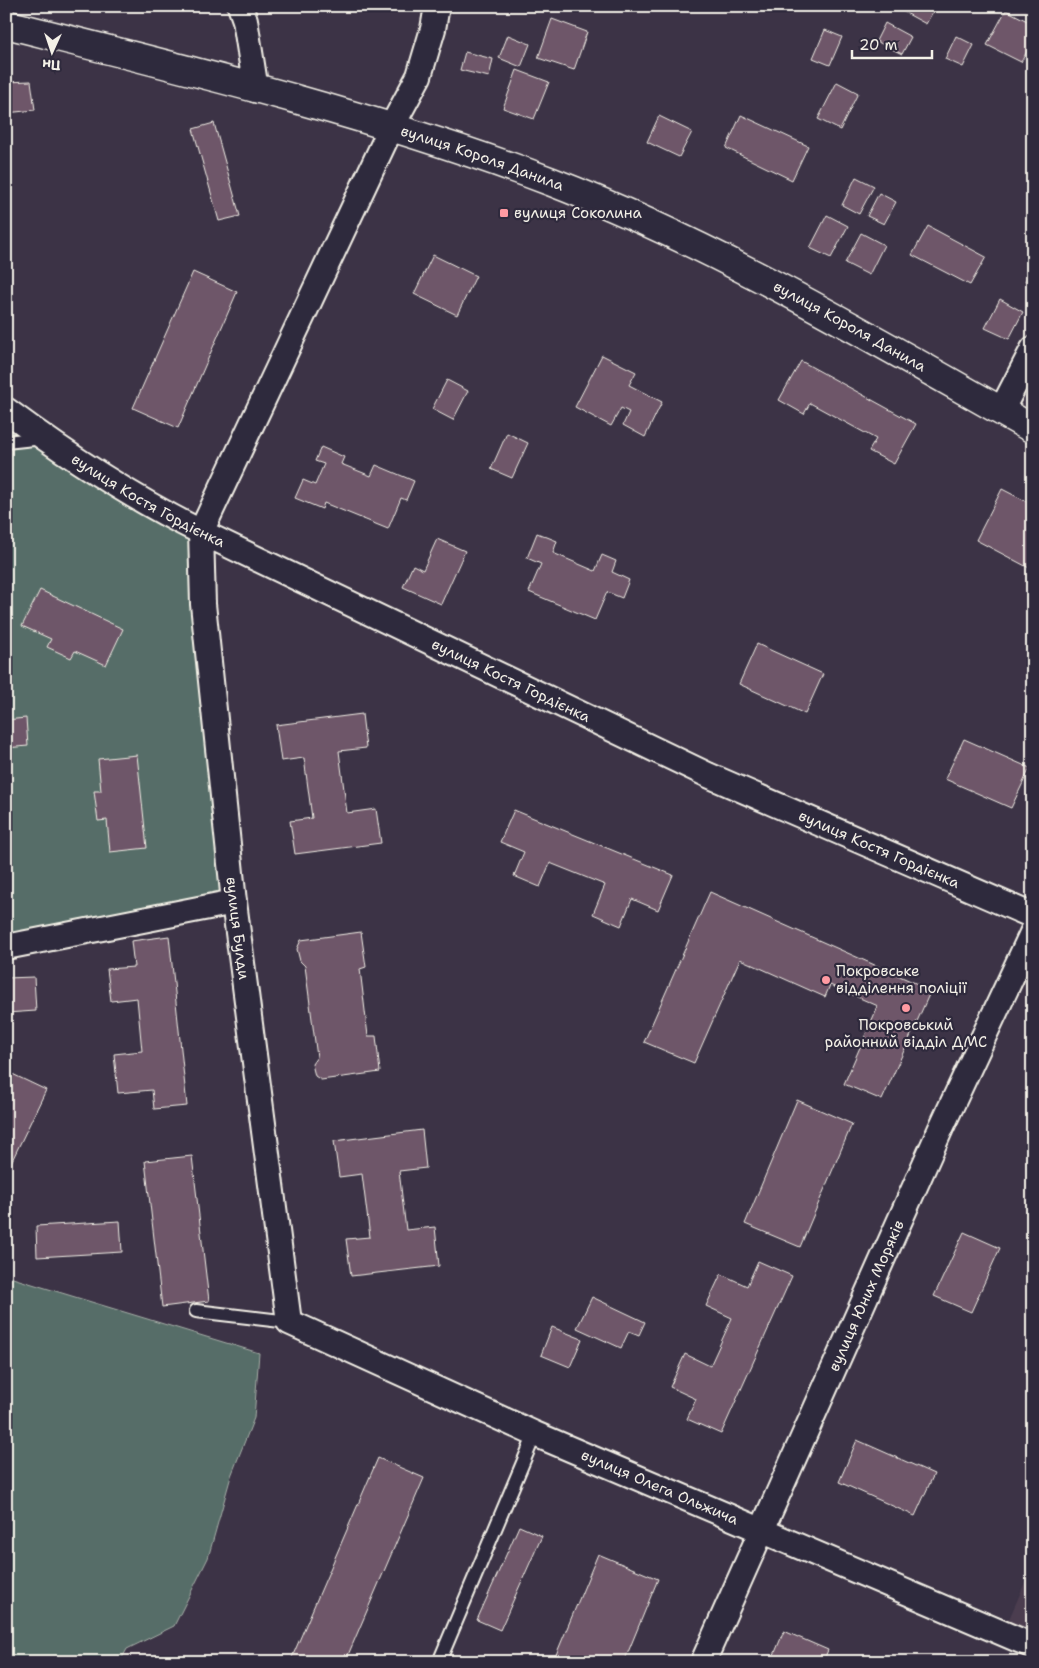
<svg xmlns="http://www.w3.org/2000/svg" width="1039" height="1668" viewBox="0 0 1039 1668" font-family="'Shantell Sans',sans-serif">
	<rect width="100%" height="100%" fill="#3c3346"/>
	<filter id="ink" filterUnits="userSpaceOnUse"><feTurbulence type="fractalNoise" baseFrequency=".02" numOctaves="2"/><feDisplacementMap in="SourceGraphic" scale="10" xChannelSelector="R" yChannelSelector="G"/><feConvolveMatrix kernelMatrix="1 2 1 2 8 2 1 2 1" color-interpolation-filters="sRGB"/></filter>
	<g filter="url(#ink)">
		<!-- built -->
		<polygon fill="#4b3e50" points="1033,1564 1033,1646 1003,1633"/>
		<!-- green -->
		<g fill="#576d67" stroke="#a6afa8">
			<polygon points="6,410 201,532 234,902 6,947"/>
			<polygon points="6,1276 259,1353 254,1418 231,1476 208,1558 174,1626 127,1649 120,1662 6,1662"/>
		</g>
		<!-- building -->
		<g fill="#6e5769" stroke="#f4f1e8">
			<polygon points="893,6 936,6 926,24"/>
			<polygon points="1006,10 1033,24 1033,41 1021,62 987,45"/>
			<polygon points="552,19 587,32 574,70 538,58"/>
			<polygon points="885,23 911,37 902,54 876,41"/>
			<polygon points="825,30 842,37 830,65 813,58"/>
			<polygon points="508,35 530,44 521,67 499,58"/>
			<polygon points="956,36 974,45 963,67 945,59"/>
			<polygon points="465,52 493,59 489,77 460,70"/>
			<polygon points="517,70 549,82 534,119 503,108"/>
			<polygon points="31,81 35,110 6,113 6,82"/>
			<polygon points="837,82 858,93 840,130 818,119"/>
			<polygon points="741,115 808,146 792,180 726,148"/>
			<polygon points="659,116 692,132 679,157 647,142"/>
			<polygon points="214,123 240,216 219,221 193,129"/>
			<polygon points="856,177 874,186 859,214 842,205"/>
			<polygon points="879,193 896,202 884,224 867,216"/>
			<polygon points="827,215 848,226 831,258 810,248"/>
			<polygon points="928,226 986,257 970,285 912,255"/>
			<polygon points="861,233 884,245 869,275 845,263"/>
			<polygon points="433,255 476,276 457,315 414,294"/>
			<polygon points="1033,265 1033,285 1025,281"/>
			<polygon points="193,272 237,292 178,428 133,408"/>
			<polygon points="1000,299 1023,312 1009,339 985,328"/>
			<polygon points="602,355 636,372 629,385 662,402 645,437 623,425 629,412 621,408 611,426 575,407"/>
			<polygon points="801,361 916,424 894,464 869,451 876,439 810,403 804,414 779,400"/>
			<polygon points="447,380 468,391 453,420 432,409"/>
			<polygon points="507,433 528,443 512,478 491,469"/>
			<polygon points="321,447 344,457 341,464 371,476 376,465 414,481 406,500 401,498 388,529 324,503 322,509 295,498 303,480 315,485 324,464 315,461"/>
			<polygon points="1002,489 1033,505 1033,570 976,540"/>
			<polygon points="537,533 557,541 553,553 595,571 602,555 616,561 612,572 629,580 622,598 607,592 595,620 529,592 541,564 527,558"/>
			<polygon points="437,539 465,551 441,604 403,587 413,565 423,570"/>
			<polygon points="40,590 123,629 106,665 75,651 71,658 47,647 51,639 22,626"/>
			<polygon points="757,644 823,674 805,714 739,684"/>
			<polygon points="362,714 366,748 339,751 347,813 376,809 381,843 295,854 290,821 312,818 304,758 281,761 276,725"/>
			<polygon points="26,718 28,746 6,748 6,720"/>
			<polygon points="964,739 1030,768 1011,808 945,779"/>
			<polygon points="137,755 147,848 110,852 107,820 98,821 94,791 101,791 98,759"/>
			<polygon points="514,810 673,875 658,910 632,899 621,926 593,914 605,885 550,863 540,887 514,876 524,852 500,842"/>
			<polygon points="710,892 931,990 882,1100 844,1084 878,1006 830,985 825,997 740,959 694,1063 644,1042"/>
			<polygon points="361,932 366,967 360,969 368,1036 376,1036 380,1072 321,1080 315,1076 312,1064 317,1057 305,966 300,961 297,949 301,940"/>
			<polygon points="169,936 187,1106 154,1109 152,1090 118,1093 114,1054 142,1051 137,998 111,1001 107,969 134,967 131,941"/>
			<polygon points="34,977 36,1011 6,1013 6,978"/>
			<polygon points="6,1071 46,1090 6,1173"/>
			<polygon points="797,1100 852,1124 800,1247 745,1224"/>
			<polygon points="422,1130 426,1168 399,1171 406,1230 435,1227 439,1266 351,1276 346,1239 370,1237 362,1174 339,1177 334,1141"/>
			<polygon points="192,1156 209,1301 162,1307 145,1161"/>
			<polygon points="120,1221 122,1252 37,1257 36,1226"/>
			<polygon points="964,1232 1000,1248 971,1312 934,1296"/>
			<polygon points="758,1261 792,1276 721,1434 687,1419 696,1399 670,1387 685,1354 710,1366 732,1318 706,1306 721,1274 747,1286"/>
			<polygon points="592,1297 645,1322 639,1335 629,1331 621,1348 577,1328"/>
			<polygon points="552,1327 582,1339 570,1367 541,1355"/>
			<polygon points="857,1440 934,1474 915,1516 839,1482"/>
			<polygon points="378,1458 424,1478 345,1662 290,1662"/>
			<polygon points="519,1526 542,1536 500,1630 477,1620"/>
			<polygon points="598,1554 658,1579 624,1662 553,1662"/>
			<polygon points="784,1631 828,1650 823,1662 771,1662"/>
		</g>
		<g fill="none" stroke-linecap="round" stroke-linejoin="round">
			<!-- lane casing -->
			<g stroke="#f4f1e8" stroke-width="16">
				<g id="lane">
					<polyline points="6,442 43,438"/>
					<polyline points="196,1311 289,1322"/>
					<polyline points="439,1662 535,1434"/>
				</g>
			</g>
			<!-- street casing -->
			<g stroke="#f4f1e8" stroke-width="28">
				<g id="street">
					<polyline points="240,6 245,20 256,90"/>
					<path id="s1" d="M 437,6 L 433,29 L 419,76 L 391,128 L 201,532 L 203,604 L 234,902 L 289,1322 L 535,1434 L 1033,1646"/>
					<path id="s2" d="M 6,410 C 68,456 132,498 201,532 L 708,775 L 1033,916"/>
					<polyline points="1001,411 1033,349"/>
					<polyline points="6,947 234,902"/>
					<path id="s3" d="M 703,1662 L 941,1128 L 1033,931"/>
				</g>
			</g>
			<!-- secondary casing -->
			<g stroke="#f4f1e8" stroke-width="31">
				<g id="secondary">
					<path id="s4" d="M 6,24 C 189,70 376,115 552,182 C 720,247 876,341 1033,429"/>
				</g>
			</g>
			<!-- lane -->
			<use href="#lane" stroke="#2f2a3d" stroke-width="12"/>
			<!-- street -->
			<use href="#street" stroke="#2f2a3d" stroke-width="24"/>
			<!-- secondary -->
			<use href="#secondary" stroke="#2f2a3d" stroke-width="28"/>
		</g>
	</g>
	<!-- markers -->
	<g fill="#ff9aa2" stroke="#2f2a3d" stroke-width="2">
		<rect x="499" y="208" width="10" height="10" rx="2.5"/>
		<circle cx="826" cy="980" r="5"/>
		<circle cx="906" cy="1008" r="5"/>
	</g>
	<g text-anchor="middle" stroke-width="4.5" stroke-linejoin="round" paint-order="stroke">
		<!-- street labels -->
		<g font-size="15" fill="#f4f1e8" stroke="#2f2a3d">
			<text dy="5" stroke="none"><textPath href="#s4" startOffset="495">вулиця Короля Данила</textPath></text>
			<text dy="5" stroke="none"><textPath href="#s4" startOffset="900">вулиця Короля Данила</textPath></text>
			<text dy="5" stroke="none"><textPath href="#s2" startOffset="169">вулиця Костя Гордієнка</textPath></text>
			<text dy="5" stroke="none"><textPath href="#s2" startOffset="574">вулиця Костя Гордієнка</textPath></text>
			<text dy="5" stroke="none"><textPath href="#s2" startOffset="979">вулиця Костя Гордієнка</textPath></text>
			<text dy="5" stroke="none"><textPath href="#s1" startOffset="976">вулиця Булди</textPath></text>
			<text dy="5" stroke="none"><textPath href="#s3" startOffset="401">вулиця Юних Моряків</textPath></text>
			<text dy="5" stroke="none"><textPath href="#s1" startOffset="1779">вулиця Олега Ольжича</textPath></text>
		</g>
		<!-- poi labels -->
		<g font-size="15" fill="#f4f1e8" stroke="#2f2a3d" text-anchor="start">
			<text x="514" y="218">вулиця Соколина</text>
			<text x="836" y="976">Покровське<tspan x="836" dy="17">відділення поліції</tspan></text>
			<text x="906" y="1030" text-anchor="middle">Покровський<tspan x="906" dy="17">районний відділ ДМС</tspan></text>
		</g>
	</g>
	<!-- margin -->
	<rect width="1039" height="1668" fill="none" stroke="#2f2a3d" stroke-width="25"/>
	<rect x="12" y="12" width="1014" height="1643" fill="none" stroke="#f4f1e8" stroke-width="2" filter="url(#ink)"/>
	<!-- north arrow -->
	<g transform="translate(52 52) rotate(183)" stroke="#2f2a3d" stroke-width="4" paint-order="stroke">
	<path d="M0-4L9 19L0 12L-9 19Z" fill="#f4f1e8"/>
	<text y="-8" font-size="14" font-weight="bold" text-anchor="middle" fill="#f4f1e8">Пн</text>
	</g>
	<!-- scale -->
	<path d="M852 50v8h80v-8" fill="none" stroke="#f4f1e8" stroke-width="2.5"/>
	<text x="859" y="50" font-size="15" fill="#f4f1e8" stroke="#2f2a3d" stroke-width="4" paint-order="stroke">20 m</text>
</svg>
